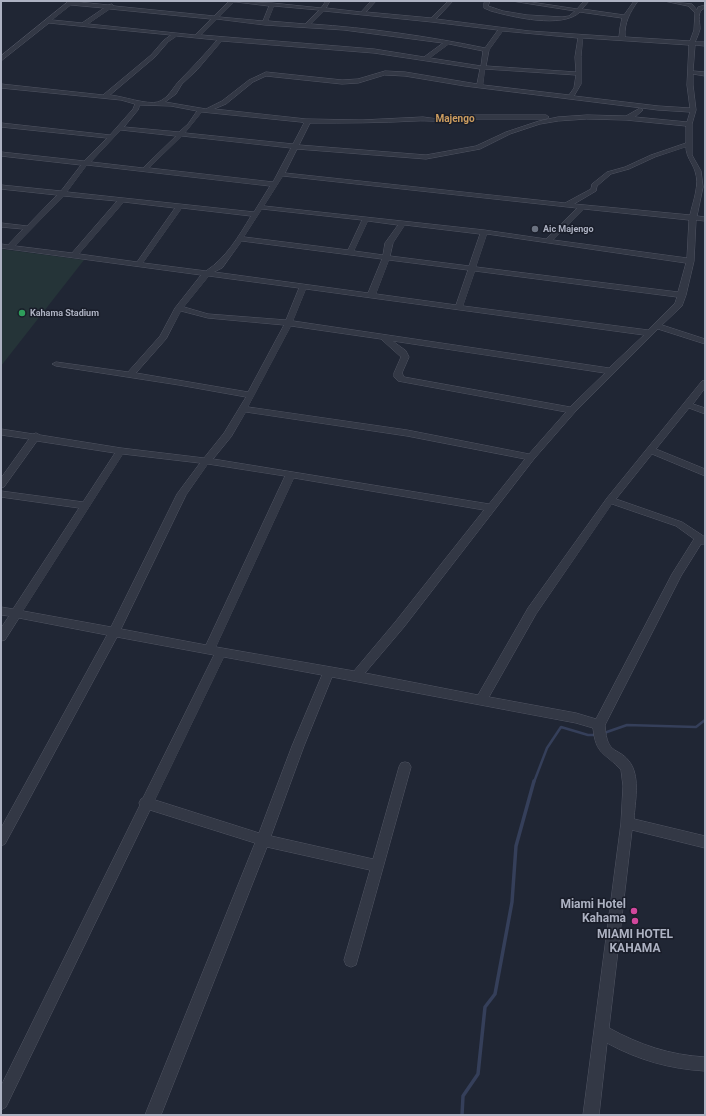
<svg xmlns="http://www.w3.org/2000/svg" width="706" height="1116" viewBox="0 0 706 1116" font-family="Roboto,sans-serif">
	<rect width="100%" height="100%" fill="#202634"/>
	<!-- green -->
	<polygon fill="#253438" points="1,249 84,260 1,366"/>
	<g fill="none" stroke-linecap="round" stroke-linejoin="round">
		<!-- stream-far1 -->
		<g stroke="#353f5a" stroke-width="2.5">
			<polyline points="604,733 627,725 696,727 705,720"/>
			<polyline points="534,782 547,748 561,727 588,735 598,735"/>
		</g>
		<!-- stream -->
		<polyline stroke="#353f5a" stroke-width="3.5" points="462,1115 463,1096 478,1074 485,1007 495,994 512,902 516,846 534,781"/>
		<!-- minor casing -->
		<g stroke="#515563" stroke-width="1">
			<path id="minor" d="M 69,1 L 108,5 L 112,4 L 114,6 L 214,16 L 229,1 L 272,3 L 321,8 L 326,1 L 330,1 L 326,8 L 361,12 L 371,1 L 376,1 L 366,12 L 431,18 L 448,1 L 453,1 L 436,19 L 529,31 L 619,37 L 620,28 L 622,18 L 580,12 C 562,29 513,17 491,11 L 484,8 L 484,3 L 485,1 L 490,1 L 488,6 L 503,11 L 527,15 L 562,17 L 569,16 L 575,11 L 512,1 L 524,1 L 577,9 L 584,1 L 589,1 L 582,9 L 624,15 L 634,1 L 638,1 C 630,12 624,23 625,37 L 690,41 L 694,30 L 695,13 L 688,6 L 664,1 L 692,4 L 697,10 L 698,7 L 705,5 L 705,8 C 696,11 700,21 700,29 C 699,33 697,38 695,42 L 705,42 L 705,46 L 695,45 L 693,71 L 705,72 L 705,76 L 693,74 L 693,85 L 696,110 L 692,124 L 692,155 L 701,171 L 703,187 L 697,216 L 705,217 L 705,221 L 696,220 L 694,261 L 686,295 L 682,306 L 662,325 L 705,339 L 705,344 L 658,329 L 575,412 L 534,459 L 404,627 L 365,673 L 478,695 L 528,608 L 607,498 L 702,381 L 705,380 L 705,388 L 693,404 L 705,408 L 705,414 L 689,408 L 656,449 L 705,469 L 705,476 L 652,454 L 616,499 L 682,522 L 705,537 L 705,544 L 701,544 L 681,576 L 605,725 C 607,758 619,745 631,764 C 640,779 635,802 634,819 L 705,836 L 705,848 L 632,830 L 609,1028 C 640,1045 670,1055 705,1057 L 705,1071 C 670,1069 638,1060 607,1043 L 599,1115 L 583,1115 L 621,823 L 623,786 L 621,770 C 605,752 596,756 593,728 L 576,723 L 332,677 L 304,746 L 271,836 L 373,859 L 399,767 L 401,763 L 405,762 L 409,763 L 411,767 L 356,965 L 351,967 L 346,965 L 344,960 L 370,870 L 267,847 L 161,1115 L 145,1115 L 255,843 L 150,810 L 6,1107 L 1,1110 L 1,1086 L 140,805 L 139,803 L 141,799 L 143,798 L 214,655 L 117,637 L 5,844 L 1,846 L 1,828 L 107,635 L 19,618 L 5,640 L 1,641 L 1,628 L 9,616 L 1,615 L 1,607 L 13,609 L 79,508 L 1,497 L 1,491 L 83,502 L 115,453 L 37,441 L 4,487 L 1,488 L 1,478 L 29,439 L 1,435 L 1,429 L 33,434 L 36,433 L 40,435 L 121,448 L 204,458 L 224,433 L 246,397 L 179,385 L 56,366 L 52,364 L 56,362 L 128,372 L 160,336 L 175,308 L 201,275 L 1,248 L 1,244 L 8,245 L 23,229 L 1,227 L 1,223 L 27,226 L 57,195 L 1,189 L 1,185 L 61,191 L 81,165 L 1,156 L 1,152 L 84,161 L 107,138 L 1,127 L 1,123 L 110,135 L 133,109 L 135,104 L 121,100 L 1,88 L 1,84 L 103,95 L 151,55 L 164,40 L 171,35 L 49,23 L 1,61 L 1,56 ZM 234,2 L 236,2 L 269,6 L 263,21 L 219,17 ZM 71,5 L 104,8 L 82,23 L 52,20 ZM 274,6 L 319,10 L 305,24 L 268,21 ZM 110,9 L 211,19 L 195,35 L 88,24 ZM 324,11 L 432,22 L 498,30 L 485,48 C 427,36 369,28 311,24 ZM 217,19 L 265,25 L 344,30 L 443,43 L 424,57 L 374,49 L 201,35 ZM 503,31 L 578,38 L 575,57 L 576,72 L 486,66 L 489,50 ZM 177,36 L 217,40 C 205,54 193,67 180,80 C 173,87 169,98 158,102 C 147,105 122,96 110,95 L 155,57 L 168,42 ZM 583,38 L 689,45 L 687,85 L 690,108 L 658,106 L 574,96 L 581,84 L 581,57 ZM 222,41 L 374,53 L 480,69 L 477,84 L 405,72 L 385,71 L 358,79 L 342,80 L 266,72 L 249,80 L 222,101 L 206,109 L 165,102 L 176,94 L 182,84 L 197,70 ZM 449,44 L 483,51 L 481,66 L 430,58 ZM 485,69 L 576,75 L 574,88 L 569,95 L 483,85 ZM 385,75 L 405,76 L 465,86 L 658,110 L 690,112 L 687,122 L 635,117 L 643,110 L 640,108 L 626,116 L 587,115 L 558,117 L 539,121 L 506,132 L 476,146 L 426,155 L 299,145 L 310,123 C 345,123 380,123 415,121 C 430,120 436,123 451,119 L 546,119 L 549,117 L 546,115 L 451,115 L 438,119 L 423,117 L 362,120 L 306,119 L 214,109 L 226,104 L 253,82 L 266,76 L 342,84 L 358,83 ZM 140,105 L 171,106 L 197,111 L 188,124 L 179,132 L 124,127 L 138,110 ZM 202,112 L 301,122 L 304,123 L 293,144 L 185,133 ZM 587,119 L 626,120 L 686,126 L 686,143 L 651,155 L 625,167 L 607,172 L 592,184 L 591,189 L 565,203 L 285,173 L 297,149 L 426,159 L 480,149 L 510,134 L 540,124 L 558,121 ZM 121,130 L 176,136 L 143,168 L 91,162 ZM 182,136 L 291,148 L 273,182 L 149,168 ZM 686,147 C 686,157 692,162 695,171 C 700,185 693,201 690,215 L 574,204 L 596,191 L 597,186 L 611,174 L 629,169 L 655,157 ZM 87,165 L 270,186 L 254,212 L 67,192 ZM 283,176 L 577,208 L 546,239 L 484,230 L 264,206 ZM 64,196 L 117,201 L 72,253 L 15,246 ZM 124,202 L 175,208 L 137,262 L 79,254 ZM 182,208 L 251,216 C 239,236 226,258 206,271 L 143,263 ZM 262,209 L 362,220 L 348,250 L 244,237 ZM 584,209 L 689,220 L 687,258 L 553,240 ZM 368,221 L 398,225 L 385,243 L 383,255 L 354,251 ZM 405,225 L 480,234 L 469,266 L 390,256 L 393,243 ZM 487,234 L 686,263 L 678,292 L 476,267 ZM 242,241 L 382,259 L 368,293 L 214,272 L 222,268 ZM 389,260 L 468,270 L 456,305 L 376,294 ZM 475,271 L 677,297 L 675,303 L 648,330 L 463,306 ZM 209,276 L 299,288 L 286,320 L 208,314 L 184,307 ZM 306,289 L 644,335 L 609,368 L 293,321 ZM 181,311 L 208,318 L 284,325 L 248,392 L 136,373 L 166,339 ZM 291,326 L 381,339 L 401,357 L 394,373 L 394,377 L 398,381 L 566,412 L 529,454 L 407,430 L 248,407 ZM 393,341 L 605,373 L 570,407 L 404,377 L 402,373 L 409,357 L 406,351 ZM 246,412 L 407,436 L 525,459 L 489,504 L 213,459 L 231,437 ZM 123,454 L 200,463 L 177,494 L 111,627 L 23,611 ZM 208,464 L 285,476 L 206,645 L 121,629 L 186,495 ZM 294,478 L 484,510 L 396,621 L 354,671 L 216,647 ZM 612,504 L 676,526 L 694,539 L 672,574 L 596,719 L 576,713 L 489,697 L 536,614 ZM 224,657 L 322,675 L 292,746 L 259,833 L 155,800 Z"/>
		</g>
		<!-- minor -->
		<use href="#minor" fill="#333845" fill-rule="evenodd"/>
	</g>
	<!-- markers -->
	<circle fill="#6b7280" stroke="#191d29" stroke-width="1.5" cx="535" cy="229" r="4"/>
	<circle fill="#2e9e5b" stroke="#191d29" stroke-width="1.5" cx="22" cy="313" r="4"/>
	<g fill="#d1479c" stroke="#191d29" stroke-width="1.5">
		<circle cx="634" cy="911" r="4"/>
		<circle cx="635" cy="921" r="4"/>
	</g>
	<g text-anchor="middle" stroke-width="3" stroke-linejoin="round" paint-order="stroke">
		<!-- far-poi labels -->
		<g font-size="9" font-weight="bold" fill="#adb2c2" stroke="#191d29" text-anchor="start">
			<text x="543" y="232">Aic Majengo</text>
			<text x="30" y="316">Kahama Stadium</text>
		</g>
		<!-- far-quarter labels -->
		<g font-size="10" font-weight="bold" fill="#cb9c5f" stroke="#191d29">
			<text x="455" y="122">Majengo</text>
		</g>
		<!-- near-poi labels -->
		<g font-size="12" font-weight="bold" fill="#adb2c2" stroke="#191d29" text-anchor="end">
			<text x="626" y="908">Miami Hotel<tspan x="626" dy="14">Kahama</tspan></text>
			<text x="635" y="938" text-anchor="middle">MIAMI HOTEL<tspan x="635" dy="14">KAHAMA</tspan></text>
		</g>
	</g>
	<!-- border -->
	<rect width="706" height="1116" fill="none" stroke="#adb2c2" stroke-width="4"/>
</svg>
